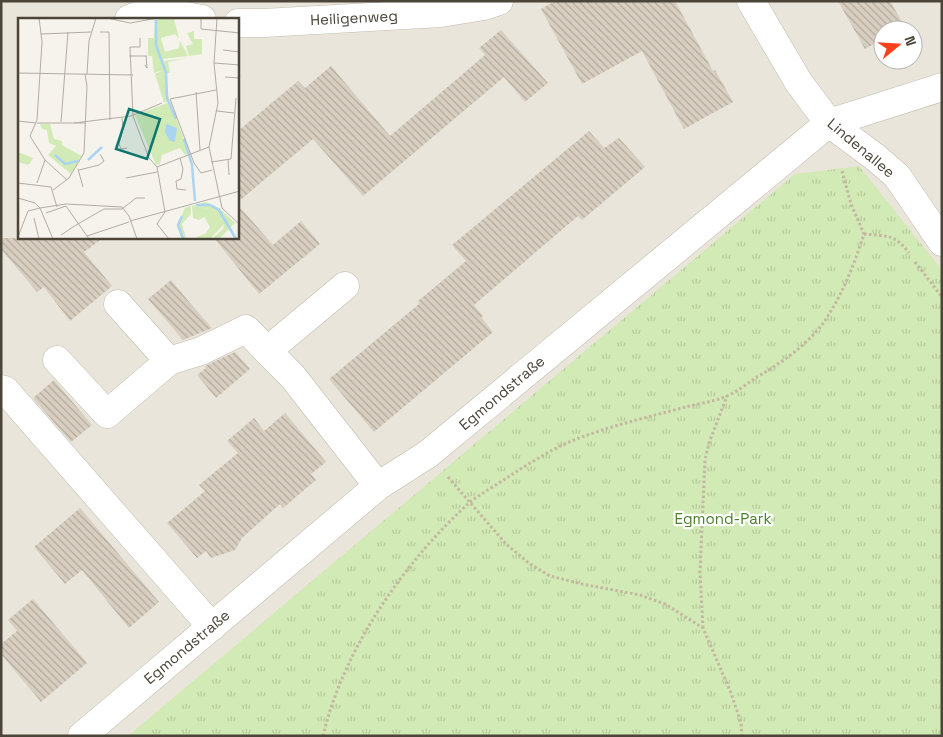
<svg xmlns="http://www.w3.org/2000/svg" width="943" height="737" viewBox="0 0 943 737" font-family="'Space Grotesk',sans-serif">
	<defs>
		<pattern id="park-tufts" width="24" height="20" patternUnits="userSpaceOnUse" patternTransform="scale(1.25)"><rect width="24" height="20" fill="#d2eab5"/><path d="M3 7l-1-3M5 7V3M7 7l1-3M15 17l-1-3M17 17v-4M19 17l1-3" fill="none" stroke="#b6ca9c"/></pattern>
		<pattern id="building-back-hatch" width="6" height="6" patternUnits="userSpaceOnUse" patternTransform="scale(1.25)"><rect width="6" height="6" fill="#d8cfc1"/><path d="M-1 5l2 2M0 0l6 6M5-1l2 2" fill="none" stroke="#b1aa9e"/></pattern>
	</defs>
	<rect width="100%" height="100%" fill="#f6f3ec"/>
	<!-- residential -->
	<path fill="#eae5da" fill-rule="evenodd" d="M 1,1 L 942,1 L 942,736 L 1,736 ZM 19,19 L 238,19 L 238,238 L 19,238 ZM 883,30 L 913,30 L 913,60 L 883,60 Z"/>
	<!-- park -->
	<polygon fill="url(#park-tufts)" points="859,166 942,270 942,736 128,736 795,174"/>
	<!-- building -->
	<g fill="url(#building-back-hatch)">
		<polygon points="555,1 675,1 713,71 715,70 733,102 684,129 642,51 582,84 541,9"/>
		<polygon points="838,1 890,1 905,27 899,30 883,30 883,39 865,49"/>
		<polygon points="501,30 548,83 525,102 504,77 363,196 313,139 238,202 238,131 298,81 305,88 331,66 390,136 485,55 479,48"/>
		<polygon points="589,131 604,148 619,138 645,167 582,220 578,216 474,305 483,316 481,317 493,332 374,432 329,379 419,304 418,301 466,261 452,245"/>
		<polygon points="238,205 273,245 301,221 320,244 259,294 214,238 238,238"/>
		<polygon points="1,238 103,238 84,252 112,286 70,321 44,287 37,292 1,249"/>
		<polygon points="171,280 190,303 212,328 183,340 148,299"/>
		<polygon points="235,352 250,369 216,398 197,375 206,368 205,366"/>
		<polygon points="54,380 92,425 71,442 33,398"/>
		<polygon points="285,413 326,462 311,474 316,480 283,508 280,504 242,538 235,550 211,558 206,551 197,558 167,523 205,491 199,485 238,453 227,441 254,418 264,431"/>
		<polygon points="80,508 159,602 129,628 82,570 65,584 34,547"/>
		<polygon points="33,599 87,663 41,702 1,654 1,644 17,631 8,620"/>
	</g>
	<g fill="none" stroke-linecap="round" stroke-linejoin="round">
		<!-- minor casing -->
		<g stroke="#c2bbae" stroke-width="29">
			<g id="minor">
				<polyline points="751,1 799,83 829,123 875,157 897,176 942,242"/>
				<polyline points="129,19 153,10 202,19"/>
				<polyline points="238,23 264,23 441,13 484,6 499,1"/>
				<polyline points="118,304 169,361 201,351 246,329 293,377 378,486"/>
				<polyline points="267,351 345,286"/>
				<polyline points="57,360 107,414 169,361"/>
				<polyline points="1,389 5,390 212,627"/>
				<polyline points="82,736 378,486 428,454 829,123 942,87"/>
			</g>
		</g>
		<!-- path -->
		<g stroke="#c4b79f" stroke-width="3" stroke-dasharray="2.5 2.5" stroke-linecap="butt">
			<path d="M 864,234 C 886,236 895,234 909,253"/>
			<polyline points="915,262 942,297"/>
			<polyline points="448,477 506,544 530,564 550,576 582,584 640,595 665,604 703,628 731,693 741,723 742,736"/>
			<polyline points="703,628 700,572 705,459 710,440 727,396"/>
			<path d="M 323,736 C 343,650 404,562 469,503 C 480,494 493,487 505,479 C 525,466 547,452 569,442 C 606,427 644,418 682,408 C 696,404 713,402 727,396 C 738,391 748,383 757,377 C 781,363 804,347 821,326 C 841,299 854,265 864,234 L 851,204 L 842,171"/>
		</g>
		<!-- minor -->
		<use href="#minor" stroke="#fff" stroke-width="28"/>
	</g>
	<g text-anchor="middle" stroke-width="4.5" stroke-linejoin="round" paint-order="stroke">
		<!-- street labels -->
		<g font-size="15" fill="#4b4439" stroke="#fff">
			<text transform="translate(354 18) rotate(-3)" y="5">Heiligenweg</text>
			<text transform="translate(861 148) rotate(40)" y="5">Lindenallee</text>
			<text transform="translate(502 393) rotate(-40)" y="5">Egmondstraße</text>
			<text transform="translate(187 647) rotate(-40)" y="5">Egmondstraße</text>
		</g>
		<!-- park labels -->
		<g font-size="15" fill="#4a7f2a" stroke="#fff">
			<text x="723" y="524">Egmond-Park</text>
		</g>
	</g>
	<!-- overview -->
	<g transform="translate(18 18)">
		<rect width="221" height="221" fill="#f6f3ec"/>
		<path d="M 144,0 L 156,0 L 161,21 L 157,16 L 143,20 L 147,34 L 161,30 L 162,23 L 170,38 L 144,41 L 136,20 L 137,3 L 132,4 ZM 183,11 L 176,13 L 176,21 L 184,21 L 184,36 L 171,38 L 168,28 L 175,26 L 169,15 ZM 0,134 L 15,140 L 13,144 L 10,147 L 0,144 ZM 174,188 L 192,191 L 202,201 L 185,221 L 175,221 L 188,215 L 192,209 L 186,199 L 181,202 L 175,200 Z" fill="#d2eab5"/>
		<path d="M 130,20 L 138,20 L 146,43 L 170,40 L 150,44 L 152,55 L 147,55 L 146,52 L 136,55 L 134,38 L 130,38 ZM 22,106 L 32,106 L 36,121 L 44,123 L 44,127 L 64,138 L 31,125 L 29,112 L 24,111 ZM 187,184 L 201,190 L 217,205 L 201,221 L 194,221 L 205,211 L 206,206 L 192,221 L 185,221 L 202,201 L 192,191 L 174,188 ZM 173,188 L 173,196 L 164,206 L 168,221 L 164,221 L 159,207 L 167,190 Z" fill="#d2eab5"/>
		<path d="M 152,84 L 171,135 L 167,137 L 162,130 L 144,137 L 142,146 L 138,147 L 117,97 Z" fill="#d2eab5"/>
		<path d="M 146,52 L 151,83 L 146,85 L 137,56 ZM 39,127 L 64,138 L 53,156 L 30,137 Z" fill="#d2eab5"/>
		<path d="M 148,106 L 159,110 L 157,124 L 152,123 L 147,114 Z" fill="#a9d4f2"/>
		<path fill="none" stroke="#a9d4f2" stroke-width="2.5" d="M 138,2 L 138,27 L 148,55 L 149,80 L 158,101M 166,121 L 174,147 L 177,183M 37,137 L 47,146 L 60,143M 70,142 L 84,129M 178,187 L 192,187 L 201,192 L 218,221M 164,198 L 160,207 L 165,221"/>
		<path fill="none" stroke="#b2ada4" stroke-width="1" d="M 89,0 L 112,5 L 140,0M 183,0 L 183,11 L 222,15M 199,0 L 196,45 L 200,85 L 191,129 L 204,190 L 222,207M 82,14 L 91,14 L 92,102M 23,16 L 73,14M 122,20 L 122,29 L 112,29 L 115,98 L 131,140 L 139,149 L 147,194 L 139,206 L 151,221M 205,32 L 222,34M 111,38 L 129,38M 196,45 L 222,47M 127,47 L 129,50 L 128,38M 0,55 L 115,57M 69,56 L 71,23 L 78,0M 207,59 L 221,60 L 222,57M 178,74 L 182,132M 199,93 L 216,95M 104,100 L 105,111 L 101,126 L 103,131 L 109,130M 0,103 L 18,105M 43,104 L 50,14M 19,105 L 68,105M 56,105 L 113,98 L 144,85M 162,140 L 165,151 L 163,161 L 158,163 L 159,171 L 168,172M 210,141 L 211,157M 27,142 L 49,162M 193,144 L 213,141 L 218,80M 139,149 L 191,129M 60,151 L 65,169M 61,152 L 81,147 L 86,143 L 82,136M 194,152 L 183,155 L 176,145 L 152,81 L 198,72M 108,160 L 139,154M 0,165 L 33,169 L 39,189M 19,165 L 27,142 L 12,118 L 19,102 L 24,24 L 21,0M 35,172 L 51,160 L 66,135 L 69,68 L 67,56M 0,180 L 17,185 L 22,190 L 48,186 L 104,189 L 111,198 L 119,221M 86,191 L 104,191 L 118,180 L 127,180M 28,195 L 48,188 L 71,221M 16,200 L 21,221M 112,203 L 222,173M 58,207 L 86,191M 43,217 L 58,207M 69,218 L 111,204M 0,219 L 10,193 L 22,190 L 35,221"/>
		<path fill="#0f766e" fill-opacity="0.15" stroke="#0f766e" stroke-width="2.5" d="M 111,91 L 142,101 L 129,141 L 98,131 Z"/>
		<rect width="221" height="221" fill="none" stroke="#4b4439" stroke-width="2.5"/>
	</g>
	<!-- border -->
	<rect width="943" height="737" fill="none" stroke="#4b4439" stroke-width="5"/>
	<!-- north arrow -->
	<g transform="translate(898 45) rotate(72)"><circle r="24" fill="#ffffff" stroke="#b7b4b0"/>
	<path d="M0-4L9 19L0 12L-9 19Z" fill="#fc3f1d"/>
	<text y="-8" font-size="14" font-weight="bold" text-anchor="middle" fill="#4b4439">N</text>
	</g>
</svg>
